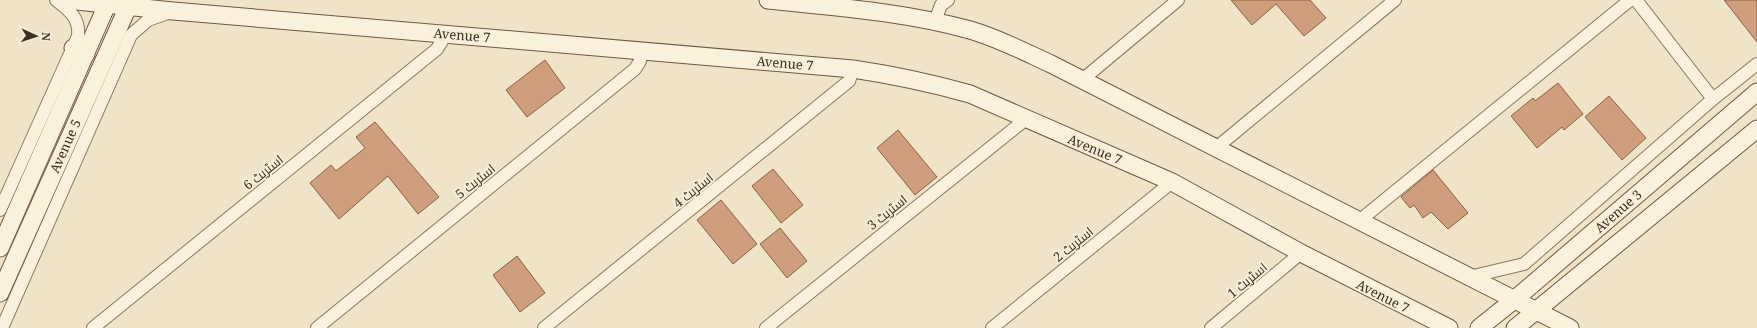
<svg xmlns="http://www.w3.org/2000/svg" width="1757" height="328" viewBox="0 0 1757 328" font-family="'Noto Serif',Cairo,serif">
	<rect width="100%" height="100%" fill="#f0e4c8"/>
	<!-- building -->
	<g fill="#cf9f7d" stroke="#8d5f41">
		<polygon points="1231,0 1310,0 1326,18 1304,36 1276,4 1252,25"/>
		<polygon points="1724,0 1757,0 1757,42"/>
		<polygon points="545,60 565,88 527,117 506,90"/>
		<polygon points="1558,83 1583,114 1564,130 1562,127 1537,148 1511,116 1533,98 1535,101"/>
		<polygon points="1609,96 1646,138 1622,160 1585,117"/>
		<polygon points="375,122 439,197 418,214 388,176 339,219 310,183 331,165 336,171 365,148 356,137"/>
		<polygon points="898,130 937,177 915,195 877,148"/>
		<polygon points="773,169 803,205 781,223 752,186"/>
		<polygon points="1433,170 1468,213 1448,229 1431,212 1423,218 1414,205 1410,208 1401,197"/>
		<polygon points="721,200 757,244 733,264 697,220"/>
		<polygon points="780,228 807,261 787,278 760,244"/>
		<polygon points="517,256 545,293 520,312 493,275"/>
	</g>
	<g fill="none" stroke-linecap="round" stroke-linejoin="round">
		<!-- street casing -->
		<g stroke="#8d765c" stroke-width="14">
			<g id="street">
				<polyline points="1636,0 1713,99"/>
				<polyline points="935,21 941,5 948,0"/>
				<polyline points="1082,80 1178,0"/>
				<polyline points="1216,148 1395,0"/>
				<path d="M 0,210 L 78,36 C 80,18 69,10 56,0"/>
				<polyline points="1359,221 1630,0"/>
				<polyline points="1469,277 1524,264 1713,99 1757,64"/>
				<polyline points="2,328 131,35 148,20 168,13"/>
				<polyline points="93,328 437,49 442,41 443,33"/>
				<polyline points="317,328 635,69 640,61 641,51"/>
				<polyline points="544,328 849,81 853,69"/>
				<polyline points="766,328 1026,119"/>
				<polyline points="992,328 1172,182"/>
				<polyline points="1211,328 1301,253"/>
			</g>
		</g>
		<!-- secondary casing -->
		<g stroke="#6f573f" stroke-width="19">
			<g id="secondary">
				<path d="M 67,0 L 173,11 L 853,69 C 893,75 931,83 970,94 L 1172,182 L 1301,253 L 1449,328"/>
				<path d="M 768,0 C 835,7 905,12 970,30 C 998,38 1025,52 1051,64 L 1570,328"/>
				<polyline points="73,48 86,54"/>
				<polyline points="0,248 109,0"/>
				<polyline points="0,293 131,0"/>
				<polyline points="1479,328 1514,300 1757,92"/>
				<polyline points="1515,328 1757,129"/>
			</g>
		</g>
		<!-- street -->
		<use href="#street" stroke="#faf1dc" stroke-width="12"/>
		<!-- secondary -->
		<use href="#secondary" stroke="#faf1dc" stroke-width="17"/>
	</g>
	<g text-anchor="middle" stroke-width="4" stroke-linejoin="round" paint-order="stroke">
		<!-- street labels -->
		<g font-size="13" fill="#3d2e20" stroke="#f7eed8">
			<text transform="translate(462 35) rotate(5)" y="5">Avenue 7</text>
			<text transform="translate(785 63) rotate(5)" y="5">Avenue 7</text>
			<text transform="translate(65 146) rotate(-66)" y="5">Avenue 5</text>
			<text transform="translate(1095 149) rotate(23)" y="5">Avenue 7</text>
			<text transform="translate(263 172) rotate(-39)" y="5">اسٹریٹ 6</text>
			<text transform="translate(475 181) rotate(-39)" y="5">اسٹریٹ 5</text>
			<text transform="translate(693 190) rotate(-39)" y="5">اسٹریٹ 4</text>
			<text transform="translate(1618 211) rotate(-41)" y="5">Avenue 3</text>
			<text transform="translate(887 212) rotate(-39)" y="5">اسٹریٹ 3</text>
			<text transform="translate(1073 244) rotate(-39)" y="5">اسٹریٹ 2</text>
			<text transform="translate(1247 280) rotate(-40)" y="5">اسٹریٹ 1</text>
			<text transform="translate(1383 296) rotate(27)" y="5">Avenue 7</text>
		</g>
	</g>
	<!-- north arrow -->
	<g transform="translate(36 36) rotate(93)" stroke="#f7eed8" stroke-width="3" paint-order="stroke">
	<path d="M0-3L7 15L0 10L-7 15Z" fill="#3d2e20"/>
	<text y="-6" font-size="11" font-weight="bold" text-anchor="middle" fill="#3d2e20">N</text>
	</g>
</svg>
